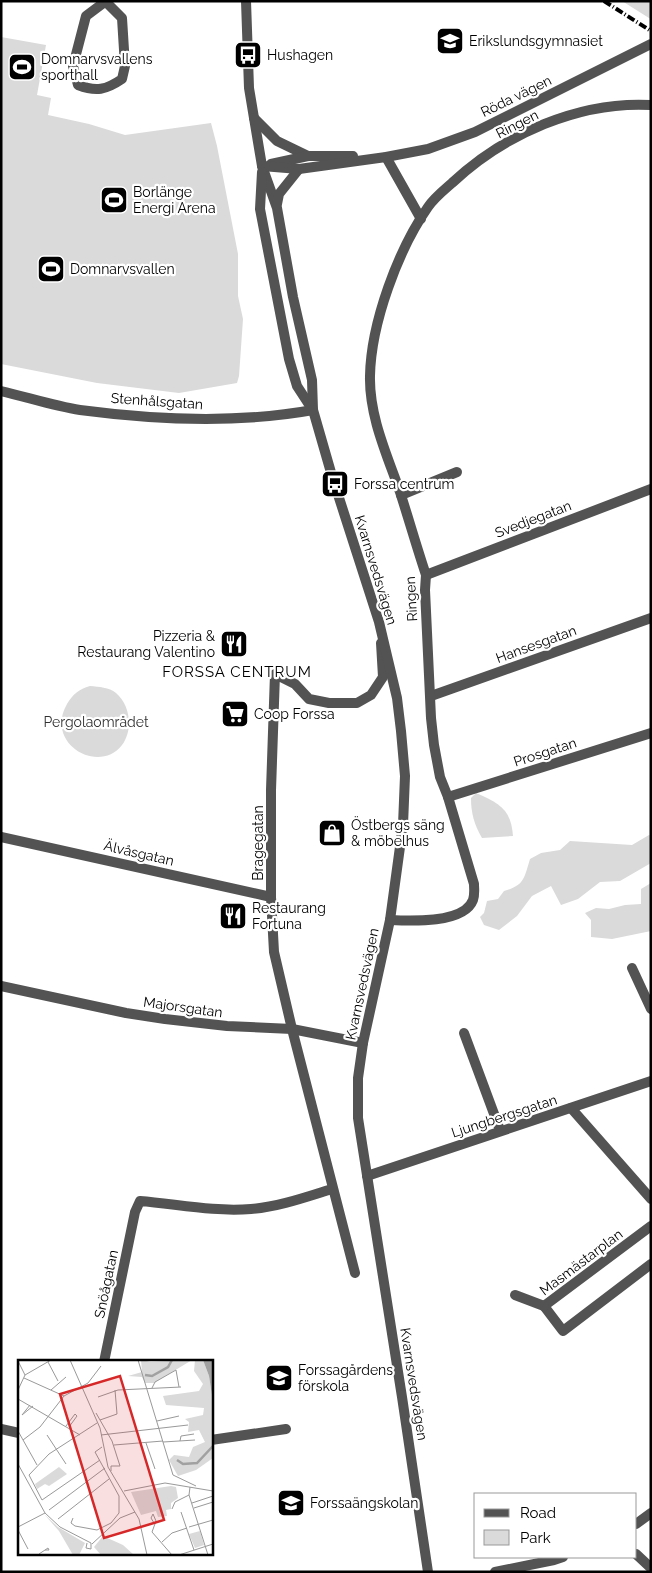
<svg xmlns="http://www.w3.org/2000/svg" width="652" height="1573" viewBox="0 0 652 1573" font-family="Raleway,sans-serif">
	<rect width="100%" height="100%" fill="#fff"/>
	<!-- green -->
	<g fill="#dadada">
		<polygon points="622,1 651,1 651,19 649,18"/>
		<polygon points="1,37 46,45 37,95 51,98 48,115 89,124 125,135 211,123 217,146 238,254 238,296 243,319 239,376 237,383 179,393 97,383 1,364"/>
		<path d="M 90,686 C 99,687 109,687 116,693 C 131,706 133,730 122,745 C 99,775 44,744 67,704 C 73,694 79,689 90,686 Z"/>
		<path d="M 476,793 C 499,803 511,809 513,836 L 482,838 C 474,824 471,813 471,798 Z"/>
		<path d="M 649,835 L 651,836 L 651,863 L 620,881 L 600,882 L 578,899 L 561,905 L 551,886 L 532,896 L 517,916 L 499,930 L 484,925 L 480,917 L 484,913 L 487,901 L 498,899 L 504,891 C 525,885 524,878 530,859 L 541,853 L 560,850 L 570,841 L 632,845 Z"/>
		<polygon points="651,883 651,931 612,939 591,937 591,920 585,913 596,908 609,909 625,905 641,904 641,889"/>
	</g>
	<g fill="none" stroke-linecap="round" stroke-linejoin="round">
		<!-- minor -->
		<g stroke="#535353" stroke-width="10">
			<path d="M 106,2 L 122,18 L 125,66 L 122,79 C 106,90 96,92 78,85 L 73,66 L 86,16 L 106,1"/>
			<polyline points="386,157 421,219"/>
			<polyline points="401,495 457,472"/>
			<polyline points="426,575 651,489"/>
			<polyline points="431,696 651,618"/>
			<polyline points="448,797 651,733"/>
			<polyline points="1,837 271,897"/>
			<path d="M 390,920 C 410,921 464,924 473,900 C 475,894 474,889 474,884 L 448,797 L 440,777 L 434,745 L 431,718 L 425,590 L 426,575 C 417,548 409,520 400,492 C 387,455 369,416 370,376 C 371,323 398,250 428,207 C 434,198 444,190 452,183 C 504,134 579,101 651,105"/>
			<polyline points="632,968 651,1009"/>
			<polyline points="1,986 126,1013 165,1019 227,1026 292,1029 363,1043"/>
			<polyline points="464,1033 500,1130"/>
			<polyline points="571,1108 651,1199"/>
			<polyline points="367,1176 651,1081"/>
			<polyline points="651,1226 544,1306 563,1331 651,1264"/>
			<polyline points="355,1273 292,1029 274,952 271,897 271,790 275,674 295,684 309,699 329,703 357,703 371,695 383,677 381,643"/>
			<polyline points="515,1295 544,1306"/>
			<path d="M 104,1362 L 135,1212 L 140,1201 C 177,1204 213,1212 251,1209 C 278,1207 306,1197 332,1189"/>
			<polyline points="1,1429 19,1433"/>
			<polyline points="211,1440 286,1429"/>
			<polyline points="636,1524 651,1513"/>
			<polyline points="636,1554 651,1568"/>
			<polyline points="495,1572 554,1560 563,1557"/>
		</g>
		<!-- tertiary -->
		<g stroke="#535353" stroke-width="10">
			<polyline points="246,1 249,88 262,166 277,208 293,297 312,380 313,410 332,476 379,622 397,698 401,731 405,776 403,825 390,920 363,1043 358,1078 358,1118 402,1397 428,1572"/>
			<polyline points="254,118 277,141 308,156"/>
			<polyline points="271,164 308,156 353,156"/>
			<polyline points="262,166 299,169 386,157 428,149 475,132 651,44"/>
			<polyline points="262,172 260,209 289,359 297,386 312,409"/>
			<polyline points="277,204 279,194 299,169"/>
			<path d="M 1,391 C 27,397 54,406 80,410 C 156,420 236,424 313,410"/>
		</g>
		<!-- rail -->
		<polyline stroke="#000" stroke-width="4" stroke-dasharray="8 2.5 1 2.5" stroke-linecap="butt" points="604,1 651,31"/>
	</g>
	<!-- icons -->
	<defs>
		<g id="university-square" transform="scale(1.4375)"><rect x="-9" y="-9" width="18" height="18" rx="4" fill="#000" stroke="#fff"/><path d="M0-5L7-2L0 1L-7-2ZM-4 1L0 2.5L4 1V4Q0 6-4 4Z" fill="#fff"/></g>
		<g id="bus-square" transform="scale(1.4375)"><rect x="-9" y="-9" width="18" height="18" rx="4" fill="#000" stroke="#fff"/><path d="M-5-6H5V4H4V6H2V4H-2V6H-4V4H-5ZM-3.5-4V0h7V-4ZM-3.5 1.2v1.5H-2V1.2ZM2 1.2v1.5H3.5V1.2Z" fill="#fff"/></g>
		<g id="stadium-square" transform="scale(1.4375)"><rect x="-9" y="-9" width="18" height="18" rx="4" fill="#000" stroke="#fff"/><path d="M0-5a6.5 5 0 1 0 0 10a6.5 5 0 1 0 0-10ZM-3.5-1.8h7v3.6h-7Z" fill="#fff"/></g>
		<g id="restaurant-square" transform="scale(1.4375)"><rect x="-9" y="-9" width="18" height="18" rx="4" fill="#000" stroke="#fff"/><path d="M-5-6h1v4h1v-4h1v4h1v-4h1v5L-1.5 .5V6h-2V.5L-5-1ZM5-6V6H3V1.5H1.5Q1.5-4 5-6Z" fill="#fff"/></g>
		<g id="supermarket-square" transform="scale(1.4375)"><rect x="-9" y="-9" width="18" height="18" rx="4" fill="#000" stroke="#fff"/><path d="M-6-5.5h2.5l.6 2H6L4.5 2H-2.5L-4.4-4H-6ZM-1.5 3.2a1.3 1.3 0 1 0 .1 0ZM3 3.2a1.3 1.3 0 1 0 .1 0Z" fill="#fff"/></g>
		<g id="shop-square" transform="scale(1.4375)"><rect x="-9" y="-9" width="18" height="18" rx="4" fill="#000" stroke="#fff"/><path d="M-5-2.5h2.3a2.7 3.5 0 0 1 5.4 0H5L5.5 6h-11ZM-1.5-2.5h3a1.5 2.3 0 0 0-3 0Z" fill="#fff"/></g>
		<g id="school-square" transform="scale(1.4375)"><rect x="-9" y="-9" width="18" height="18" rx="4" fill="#000" stroke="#fff"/><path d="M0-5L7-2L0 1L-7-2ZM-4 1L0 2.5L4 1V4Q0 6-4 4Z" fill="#fff"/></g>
	</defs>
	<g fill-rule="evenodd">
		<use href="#university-square" x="450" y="41"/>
		<use href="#bus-square" x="248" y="55"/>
		<use href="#stadium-square" x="22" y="67"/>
		<use href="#stadium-square" x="114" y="200"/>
		<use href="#stadium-square" x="51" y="269"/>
		<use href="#bus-square" x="335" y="484"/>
		<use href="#restaurant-square" x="234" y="644"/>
		<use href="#supermarket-square" x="235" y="714"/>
		<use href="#shop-square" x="332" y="833"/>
		<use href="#restaurant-square" x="233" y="916"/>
		<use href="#school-square" x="279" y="1378"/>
		<use href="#school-square" x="291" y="1503"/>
	</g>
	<g text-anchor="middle" stroke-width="4.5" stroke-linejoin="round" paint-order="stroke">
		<!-- poi labels -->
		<g font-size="14" fill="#000" stroke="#fff" text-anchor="start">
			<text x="469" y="46">Erikslundsgymnasiet</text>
			<text x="267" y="60">Hushagen</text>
			<text x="41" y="64">Domnarvsvallens<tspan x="41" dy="16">sporthall</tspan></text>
			<text x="133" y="197">Borlänge<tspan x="133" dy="16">Energi Arena</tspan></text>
			<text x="70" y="274">Domnarvsvallen</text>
			<text x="354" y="489">Forssa centrum</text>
			<text x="215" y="641" text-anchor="end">Pizzeria &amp;<tspan x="215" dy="16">Restaurang Valentino</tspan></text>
			<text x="254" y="719">Coop Forssa</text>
			<text x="351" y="830">Östbergs säng<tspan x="351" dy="16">&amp; möbelhus</tspan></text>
			<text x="252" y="913">Restaurang<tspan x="252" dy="16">Fortuna</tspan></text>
			<text x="298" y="1375">Forssagårdens<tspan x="298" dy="16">förskola</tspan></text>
			<text x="310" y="1508">Forssaängskolan</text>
		</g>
		<!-- street labels -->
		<g font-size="14" fill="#000" stroke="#fff">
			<text transform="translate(516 96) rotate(-26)" y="5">Röda vägen</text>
			<text transform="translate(517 124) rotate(-27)" y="5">Ringen</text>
			<text transform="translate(157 401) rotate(4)" y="5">Stenhålsgatan</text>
			<text transform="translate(533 519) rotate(-21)" y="5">Svedjegatan</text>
			<text transform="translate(376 570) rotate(73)" y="5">Kvarnsvedsvägen</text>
			<text transform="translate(411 599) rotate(-93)" y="5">Ringen</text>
			<text transform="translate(536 644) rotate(-20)" y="5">Hansesgatan</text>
			<text transform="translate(545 752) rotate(-18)" y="5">Prosgatan</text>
			<text transform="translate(258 843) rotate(-90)" y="5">Bragegatan</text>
			<text transform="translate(139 853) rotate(13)" y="5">Älvåsgatan</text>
			<text transform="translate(362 984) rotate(-78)" y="5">Kvarnsvedsvägen</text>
			<text transform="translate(183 1007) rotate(8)" y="5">Majorsgatan</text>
			<text transform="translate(504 1116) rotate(-18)" y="5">Ljungbergsgatan</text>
			<text transform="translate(581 1262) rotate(-37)" y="5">Masmästarplan</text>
			<text transform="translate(106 1284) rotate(-78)" y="5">Snöågatan</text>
			<text transform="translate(414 1384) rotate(81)" y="5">Kvarnsvedsvägen</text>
		</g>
		<!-- park labels -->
		<g font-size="14" fill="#313131" stroke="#fff">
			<text x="96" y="727">Pergolaområdet</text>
		</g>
		<!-- neighbourhood labels -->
		<g font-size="15" letter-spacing="1" fill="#000" stroke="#fff">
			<text x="237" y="677">FORSSA CENTRUM</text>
		</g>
	</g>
	<!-- overview -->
	<g transform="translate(18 1360)">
		<rect width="195" height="195" fill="#fff"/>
		<path d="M 123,0 L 133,2 L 174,0 L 136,23 L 127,23 L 124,17 L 110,16 L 124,12 ZM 177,0 L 185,0 L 191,16 L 195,42 L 195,98 L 178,110 L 160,116 L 151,100 L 156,95 L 171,97 L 175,87 L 187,82 L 181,70 L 170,72 L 171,62 L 167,59 L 185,55 L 186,48 L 148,45 L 145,36 L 181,31 L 185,24 L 176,11 ZM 41,107 L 49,114 L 31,126 L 27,124 L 19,129 L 17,124 ZM 153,126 L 158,127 L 160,138 L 153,143 L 153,149 L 148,150 L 149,156 L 140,157 L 138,151 L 123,155 L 113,132 ZM 26,154 L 40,167 L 67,183 L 61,195 L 55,195 L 41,171 ZM 182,171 L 186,185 L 177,188 L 171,174 ZM 85,176 L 105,185 L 116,195 L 83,195 L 76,187 Z" fill="#dadada"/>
		<path d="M 185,0 L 195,0 L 195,42 L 191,16 Z" fill="#a1a1a1"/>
		<path fill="none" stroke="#a1a1a1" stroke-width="2.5" d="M 127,15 L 134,16 L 150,7 L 154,0M 159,100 L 165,104 L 179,103 L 195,86"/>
		<path fill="none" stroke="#999" stroke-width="1" d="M 52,0 L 82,68 L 90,107 L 121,159 L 129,195M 120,0 L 155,115 L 178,126M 0,1 L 7,15M 30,2 L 40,21M 6,18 L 46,36M 134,28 L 137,22 L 158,10 L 161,27M 0,30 L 7,15 L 33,0M 33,30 L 48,17M 80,37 L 100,30 L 163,27M 0,39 L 62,75M 12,45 L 4,55 L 15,46M 78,53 L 94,81 L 102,106 L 93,106 L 93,111M 82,60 L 99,54 L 97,30M 139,61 L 161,56M 79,63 L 31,94 L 11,115 L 24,140 L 82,100M 48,66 L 57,54 L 59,56 L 51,67M 0,71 L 19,105M 29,75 L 48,104M 83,75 L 170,65M 5,80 L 22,67 L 46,36 L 70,23 L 83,6M 162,81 L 163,76 L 176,74M 145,82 L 177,80M 128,83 L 137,109M 96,85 L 145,81M 0,104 L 27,153 L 42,167 L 73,183 L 73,189 L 68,188 L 69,183M 172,127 L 171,135 L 190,195M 106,131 L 147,123 L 195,131M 174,143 L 195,136M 176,148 L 195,142M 154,149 L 157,142 L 171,135M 31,150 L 87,108M 163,152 L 176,190M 55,158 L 53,163 L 57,166 L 79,170 L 93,163 L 101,153 L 101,136 L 77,92 L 84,87M 40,159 L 91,119M 136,163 L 133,158 L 135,154 L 138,161 L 134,172 L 154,195M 0,167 L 27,153M 171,167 L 195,160M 0,170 L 10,189M 144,182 L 154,173 L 169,168M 74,184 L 102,158 L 117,152M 21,194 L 30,188 L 31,190 L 27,190M 161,195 L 195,184"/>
		<path fill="#d62828" fill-opacity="0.15" stroke="#d62828" stroke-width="2.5" d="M 102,16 L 146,160 L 86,178 L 42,34 Z"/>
		<rect width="195" height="195" fill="none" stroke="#000" stroke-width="2.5"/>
	</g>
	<!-- border -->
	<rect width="652" height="1573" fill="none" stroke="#000000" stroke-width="5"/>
	<!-- legend -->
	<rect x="474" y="1493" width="162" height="65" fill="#ffffff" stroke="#999999"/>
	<rect x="484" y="1509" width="25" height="8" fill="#535353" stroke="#999999"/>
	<text x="520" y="1518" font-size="15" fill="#000000">Road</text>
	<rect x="484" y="1530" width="25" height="15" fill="#dadada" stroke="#999999"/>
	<text x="520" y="1543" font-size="15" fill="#000000">Park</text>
</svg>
